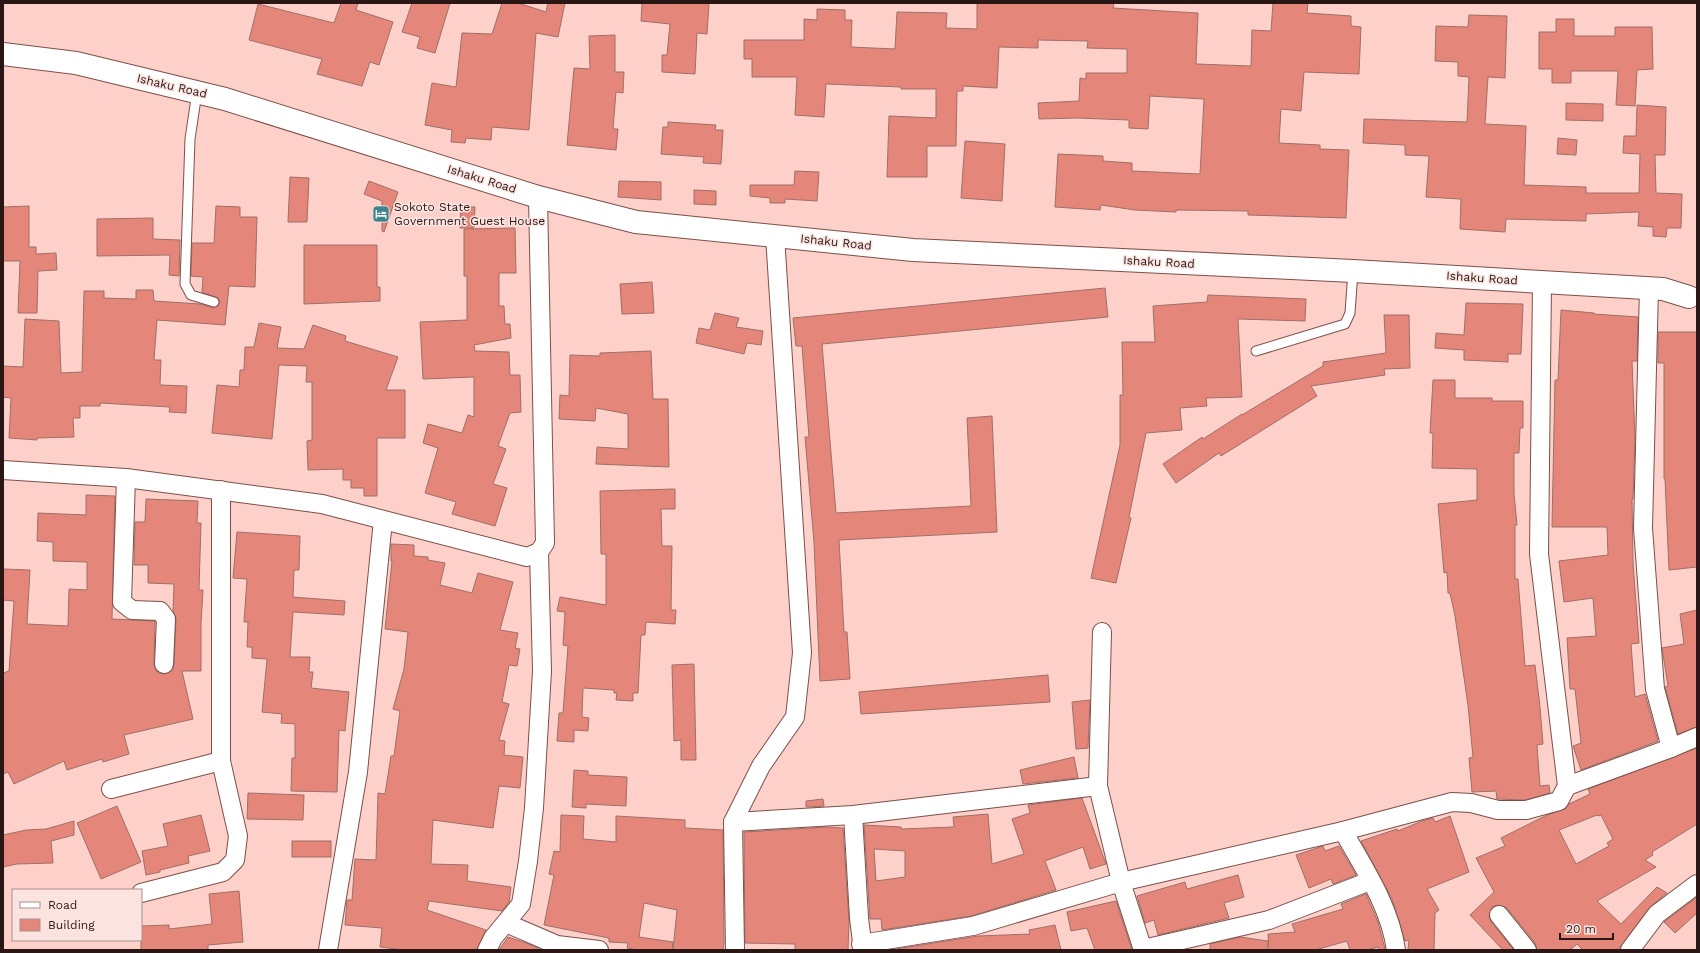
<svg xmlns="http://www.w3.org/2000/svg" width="1700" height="953" viewBox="0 0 1700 953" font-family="'Work Sans',sans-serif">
	<rect width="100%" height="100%" fill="#fdd1ca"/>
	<!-- building -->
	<g fill="#e4867a" stroke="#a06f67" fill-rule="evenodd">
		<polygon points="341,3 358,3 356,10 393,22 379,65 370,62 362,86 317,74 322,59 249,40 258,4 334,23"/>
		<polygon points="412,3 450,3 435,53 417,48 420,37 402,32"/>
		<polygon points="502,3 518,3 546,12 548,3 565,3 558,37 536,33 529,130 492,127 491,140 466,138 465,143 451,142 452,130 425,125 432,83 456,87 462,33 492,34"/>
		<polygon points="642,3 709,3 707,34 697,33 695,74 662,72 662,55 667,55 670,24 641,21"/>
		<polygon points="977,3 1114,3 1113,8 1198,13 1196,64 1251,66 1252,30 1271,31 1273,3 1308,3 1307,13 1351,16 1351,26 1361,27 1359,74 1304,72 1301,111 1281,109 1279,143 1320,145 1320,149 1349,150 1346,218 1248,215 1248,211 1176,210 1176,212 1135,210 1101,205 1100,210 1055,207 1058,154 1103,156 1103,161 1132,163 1132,171 1200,174 1204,99 1150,96 1148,129 1129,128 1129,120 1077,118 1039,119 1038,103 1079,101 1080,78 1086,79 1086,73 1127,73 1127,49 1087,48 1088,41 1038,40 1038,48 999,47 997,88 963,86 963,91 957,91 956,146 927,146 927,177 887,177 889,116 936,118 936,89 901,89 901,87 826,84 824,117 795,115 797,77 752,77 752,59 744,59 744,40 804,40 804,19 817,20 817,9 845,10 845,20 852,20 851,47 895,49 897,12 947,13 946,28 977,29"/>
		<polygon points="1469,15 1507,16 1505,78 1488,77 1485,124 1526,126 1524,185 1586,187 1586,193 1639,193 1640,154 1623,153 1624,136 1636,136 1637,105 1666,107 1665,155 1655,155 1656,193 1682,194 1681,228 1667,228 1666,237 1653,236 1653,227 1638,226 1639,212 1586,214 1586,221 1506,219 1505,232 1460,229 1461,199 1426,197 1429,156 1405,155 1405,145 1363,143 1364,119 1467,122 1469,77 1458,76 1458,62 1435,61 1436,26 1468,27"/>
		<polygon points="1556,19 1574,19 1574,36 1615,36 1615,27 1652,27 1653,69 1637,70 1635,106 1616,105 1618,71 1571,71 1571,83 1552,83 1552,69 1539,69 1539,32 1556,32"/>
		<polygon points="615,35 615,72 624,72 623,93 616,92 613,129 618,129 616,150 567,145 574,68 590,69 589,36"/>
		<polygon points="1566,103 1603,104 1603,121 1566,120"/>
		<polygon points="668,122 716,125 715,130 723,130 721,164 703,163 704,157 661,154 663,127 668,127"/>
		<polygon points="1558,138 1577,140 1576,155 1557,154"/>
		<polygon points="965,141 1005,144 1002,201 961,198"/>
		<polygon points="795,171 819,172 817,201 785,199 785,203 770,203 770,198 750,196 750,185 794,185"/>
		<polygon points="290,177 309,178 307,222 288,222"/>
		<polygon points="369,181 398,192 384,232 382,231 382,201 364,194"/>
		<polygon points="619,181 661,182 661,200 618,197"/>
		<polygon points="694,190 716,191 716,205 694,204"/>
		<polygon points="29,206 29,247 36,247 36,254 56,253 57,270 38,271 37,313 18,313 20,261 3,261 3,207"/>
		<polygon points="216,206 240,207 240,217 257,217 255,287 229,286 225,325 157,320 154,360 161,360 160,385 187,386 186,413 169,412 170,407 100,403 100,406 80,406 80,418 73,418 74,437 37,438 37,440 9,438 11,398 3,397 3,366 23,367 25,319 59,321 61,373 82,372 84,291 104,291 104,298 136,299 136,290 153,290 154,301 200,304 213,308 218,306 220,301 218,298 202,292 203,277 191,276 192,243 214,243"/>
		<polygon points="461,207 475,207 474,228 460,228"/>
		<polygon points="153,218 153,239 180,240 179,276 169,275 170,255 97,256 97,219"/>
		<polygon points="515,228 516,273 499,273 499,306 504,306 505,324 510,324 511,338 474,345 475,351 509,352 510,375 520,375 521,412 510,413 498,446 506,449 493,484 507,488 495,526 452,514 456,502 425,493 438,448 423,443 428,424 462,433 468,415 474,417 474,377 423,379 420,322 467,320 467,276 464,276 464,229"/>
		<polygon points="304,245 377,245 377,287 380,287 380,301 304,304"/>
		<polygon points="652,282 654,313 622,314 620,284"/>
		<polygon points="1105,288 1108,317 822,344 836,513 971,506 967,418 992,416 997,532 839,540 844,632 847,632 850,679 820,681 814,542 805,437 809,437 802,346 796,346 793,318"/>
		<polygon points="1208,295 1306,299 1305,321 1238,319 1242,397 1206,398 1207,406 1180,408 1182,430 1146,433 1129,517 1131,518 1116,583 1091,578 1120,445 1120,395 1123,395 1122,342 1155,342 1153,306 1207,302"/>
		<polygon points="1466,303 1523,304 1521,354 1508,354 1508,362 1464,360 1464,350 1435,348 1436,333 1464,335"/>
		<polygon points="1561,310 1594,313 1594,314 1638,317 1637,361 1632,361 1635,438 1633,499 1632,499 1633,563 1639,643 1631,644 1635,697 1645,694 1658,741 1581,770 1573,746 1581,743 1575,689 1570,689 1567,638 1596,636 1593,598 1564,602 1559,561 1608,555 1607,527 1552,527 1555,380 1558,380"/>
		<polygon points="715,313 739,318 736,327 763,331 761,345 747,343 744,354 696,343 699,328 710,330"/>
		<polygon points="1384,315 1409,315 1410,368 1384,369 1385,375 1311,386 1317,396 1221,456 1219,453 1176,483 1163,464 1202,437 1203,439 1242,414 1242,415 1323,366 1323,362 1386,353"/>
		<polygon points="259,323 281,327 277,348 304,349 313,325 346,336 345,341 398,357 386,390 405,390 405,438 377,438 377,496 364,496 364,488 351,488 351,480 343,480 343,469 308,470 307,441 312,440 312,382 306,382 307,366 279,365 272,439 212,433 217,385 239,387 240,370 244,370 245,347 254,347"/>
		<polygon points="1658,332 1697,332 1697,567 1669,570 1665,479 1664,479 1664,363 1658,363"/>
		<polygon points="651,351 653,399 668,399 669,467 596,464 597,447 628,449 628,414 596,408 595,421 559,419 560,395 569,396 570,355 600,356 600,353"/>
		<polygon points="1433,380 1455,380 1455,398 1492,398 1492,401 1523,401 1523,428 1520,428 1519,453 1514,453 1514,493 1517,525 1515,525 1515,579 1518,579 1525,666 1535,665 1540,707 1543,744 1537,745 1540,786 1549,785 1550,793 1525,800 1497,799 1496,791 1472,792 1469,758 1473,757 1468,705 1455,616 1450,593 1448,593 1447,572 1444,573 1438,504 1477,500 1477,469 1432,468 1433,433 1430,433"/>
		<polygon points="675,489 675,509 661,509 662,546 672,546 671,610 676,610 675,624 646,622 645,635 641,635 638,693 633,693 633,701 616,700 617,693 614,693 614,690 583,688 582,717 589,718 588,731 574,730 574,742 557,741 559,713 563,713 568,646 563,645 565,612 557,611 560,597 606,605 606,554 601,554 600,491"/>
		<polygon points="86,495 115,496 112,619 155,621 154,664 158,673 164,674 173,670 174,664 176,619 173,611 174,584 148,583 148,565 134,565 135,522 145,522 146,499 198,501 197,523 201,523 199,590 203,590 201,624 201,671 182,671 193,719 124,735 129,754 103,762 102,759 67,770 64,761 14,784 8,772 3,774 3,673 9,671 14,601 3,600 3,569 30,570 27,624 68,626 69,589 87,590 87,562 53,561 53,542 37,541 38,513 86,515"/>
		<polygon points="237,532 300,536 299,570 294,570 293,597 345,601 344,615 293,612 290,657 310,657 309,672 313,672 311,688 349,692 345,731 339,730 337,792 291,791 292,758 295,758 295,724 281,723 282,714 262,712 267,659 252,658 252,647 247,647 248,622 244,622 247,579 233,578"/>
		<polygon points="391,544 414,545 414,556 428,557 428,560 445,563 440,585 472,593 478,573 513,582 500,630 518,633 515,648 520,649 517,666 509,665 502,702 509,704 499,740 505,741 504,755 523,757 520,788 499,786 493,828 433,820 431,864 468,865 467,881 511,887 509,902 502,911 429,901 427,910 486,930 477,950 404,950 380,947 382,928 345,925 347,900 352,900 355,859 376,860 378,793 385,794 391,756 394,756 400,711 393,709 404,669 408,632 385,629 392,561 391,561"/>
		<polygon points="1697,610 1697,727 1678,734 1665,687 1668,686 1662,648 1684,644 1680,614"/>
		<polygon points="694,664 696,760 681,760 681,740 674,741 672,665"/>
		<polygon points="1048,675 1050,702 861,714 859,692"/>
		<polygon points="1090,700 1088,748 1076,749 1072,702"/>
		<path d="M 1697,748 L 1697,824 L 1652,852 L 1653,855 L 1645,860 L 1656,867 L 1597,901 L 1621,924 L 1657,887 L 1667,893 L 1649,908 L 1618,950 L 1583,950 L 1577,944 L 1570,950 L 1537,950 L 1535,943 L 1507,908 L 1498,905 L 1492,907 L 1489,916 L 1491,922 L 1514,950 L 1503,950 L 1470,915 L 1494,892 L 1476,858 L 1505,846 L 1501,838 L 1547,815 L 1565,809 L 1569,804 L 1590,794 L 1588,789 ZM 1597,815 L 1598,816 L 1601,815 L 1613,839 L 1607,843 L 1609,846 L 1576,864 L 1559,830 Z"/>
		<polygon points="1074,757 1078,778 1023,784 1020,770"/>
		<polygon points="574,770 588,771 588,775 627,777 626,806 586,804 586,808 572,807"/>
		<polygon points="248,793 304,795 303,820 247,819"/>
		<path d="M 1082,798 L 1106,864 L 1090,869 L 1083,847 L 1045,861 L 1056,890 L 971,916 L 882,930 L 881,919 L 870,919 L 864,825 L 901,827 L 901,829 L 954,827 L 953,817 L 988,814 L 992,864 L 1024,854 L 1012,819 L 1030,813 L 1028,805 ZM 874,849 L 905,851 L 905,877 L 876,881 Z"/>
		<polygon points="823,799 824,806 806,807 806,801"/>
		<polygon points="117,806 141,862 101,879 77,823"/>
		<polygon points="201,815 210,851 188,856 189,863 160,870 160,872 146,875 142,851 168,846 163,824"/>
		<polygon points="561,815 584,816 583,839 616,842 616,816 685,820 685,828 723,830 724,942 723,950 673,950 677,910 644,903 639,937 673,942 672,950 637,950 627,948 628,943 609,942 609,938 544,925 554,875 549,874 554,851 560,852"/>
		<polygon points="1450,816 1469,872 1427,889 1439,910 1435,913 1434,950 1408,950 1409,940 1405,941 1392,899 1361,841 1397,829 1398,831 1422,821 1433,818 1435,822"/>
		<polygon points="74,821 74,835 51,841 53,863 17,864 3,867 3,835 26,830 46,829"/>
		<polygon points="827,827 843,828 849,922 848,950 795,950 795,944 745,943 744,832"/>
		<rect x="292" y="841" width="39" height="16"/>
		<polygon points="1323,846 1325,851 1339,846 1356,875 1333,884 1331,879 1309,888 1296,855"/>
		<polygon points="1238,875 1244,897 1224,903 1229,918 1158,935 1154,920 1145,923 1137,896 1185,882 1187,889"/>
		<polygon points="239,891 243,942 208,945 208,950 141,950 141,926 169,925 169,929 212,924 209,894"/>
		<polygon points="1366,894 1378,922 1385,949 1379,950 1378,947 1367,950 1350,950 1347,941 1315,950 1269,950 1268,934 1295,932 1292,924 1343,909 1341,904"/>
		<polygon points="1697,897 1697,913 1675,933 1664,922"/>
		<polygon points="1116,901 1132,950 1095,950 1087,928 1071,931 1067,912"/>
		<polygon points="1055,925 1061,950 890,950 978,936 1030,934 1029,930"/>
		<polygon points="508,937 526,943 539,948 538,950 499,950"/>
		<polygon points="1240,937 1268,941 1267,950 1210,950 1210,944"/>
	</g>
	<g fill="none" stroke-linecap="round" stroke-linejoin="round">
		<!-- lane casing -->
		<g stroke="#7d4f49" stroke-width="11">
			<g id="lane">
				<polyline points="197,92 190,139 185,284 191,295 214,302"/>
				<polyline points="1256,351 1345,324 1350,313 1353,271"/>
			</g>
		</g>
		<!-- street casing -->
		<g stroke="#7d4f49" stroke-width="20">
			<g id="street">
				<polyline points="1649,288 1643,528 1655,689 1671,748"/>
				<polyline points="3,470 126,478 322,504 527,557 539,552 545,543 538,197"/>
				<polyline points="126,478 122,602 132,610 160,611 166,619 164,664"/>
				<polyline points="1102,632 1098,786 1121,882 1143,950"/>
				<polyline points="1567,786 1671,748 1697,737"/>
				<polyline points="111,789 221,761"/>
				<polyline points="853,815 859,918 863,950"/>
				<polyline points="733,822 853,815 1098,786"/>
				<path d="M 1343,831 C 1364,868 1390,907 1396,950"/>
				<polyline points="141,893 223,872 235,860 238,836 221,761 221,490"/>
				<polyline points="1499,915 1527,950"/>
				<polyline points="506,923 557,945 599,950"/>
				<polyline points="861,944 973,926 1121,882 1343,831 1452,802 1471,803 1498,810 1526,810 1559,801 1567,786 1539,554 1542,282"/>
				<polyline points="1143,949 1269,920 1370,881"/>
				<polyline points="328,950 358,772 383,520"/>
				<polyline points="487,950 493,938 521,904 528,861 534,808 542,671 539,552"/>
				<polyline points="735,950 733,822 761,766 795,717 802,653 775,236"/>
				<polyline points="1630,950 1657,914 1697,884"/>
			</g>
		</g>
		<!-- secondary casing -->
		<g stroke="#7d4f49" stroke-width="24">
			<polyline id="secondary" points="3,54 76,63 225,99 538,197 636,222 913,250 1353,271 1663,289 1689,297"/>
		</g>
		<!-- lane -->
		<use href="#lane" stroke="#fff" stroke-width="9"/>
		<!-- street -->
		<use href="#street" stroke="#fff" stroke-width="18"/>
		<!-- secondary -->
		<use href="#secondary" stroke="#fff" stroke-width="22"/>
	</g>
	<!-- icons -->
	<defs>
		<g id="hotel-square" transform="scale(0.9)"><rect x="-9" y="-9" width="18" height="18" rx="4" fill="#3e848f" stroke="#fbe4e0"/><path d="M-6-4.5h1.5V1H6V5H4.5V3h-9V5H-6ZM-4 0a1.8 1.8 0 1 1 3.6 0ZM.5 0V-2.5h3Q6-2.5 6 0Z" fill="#fff"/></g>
	</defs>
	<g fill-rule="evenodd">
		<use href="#hotel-square" x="381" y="214"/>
	</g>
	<g text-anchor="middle" stroke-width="3" stroke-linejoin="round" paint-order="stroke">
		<!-- street labels -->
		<g font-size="12" fill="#2a1715" stroke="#fbe4e0">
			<text transform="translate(172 86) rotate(13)" y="4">Ishaku Road</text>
			<text transform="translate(482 179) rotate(17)" y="4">Ishaku Road</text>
			<text transform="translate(836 242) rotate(6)" y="4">Ishaku Road</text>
			<text transform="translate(1159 262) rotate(3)" y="4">Ishaku Road</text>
			<text transform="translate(1482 278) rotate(4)" y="4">Ishaku Road</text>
		</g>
		<!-- poi labels -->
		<g font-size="12" fill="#2a1715" stroke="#fbe4e0" text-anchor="start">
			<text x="394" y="211">Sokoto State<tspan x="394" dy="14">Government Guest House</tspan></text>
		</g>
	</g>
	<!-- border -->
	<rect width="1700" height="953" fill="none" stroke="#2a1715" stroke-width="8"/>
	<!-- legend -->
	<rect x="12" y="889" width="130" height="52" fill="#fbe4e0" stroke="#a7928f"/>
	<rect x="20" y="902" width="20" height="6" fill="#ffffff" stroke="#a7928f"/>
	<text x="48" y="909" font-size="12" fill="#2a1715">Road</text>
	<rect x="20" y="919" width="20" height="12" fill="#e4867a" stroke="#a7928f"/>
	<text x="48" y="929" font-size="12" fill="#2a1715">Building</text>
	<!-- scale -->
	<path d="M1560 933v6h53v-6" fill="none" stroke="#2a1715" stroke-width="2"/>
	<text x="1566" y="933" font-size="12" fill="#2a1715" stroke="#fbe4e0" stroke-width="3" paint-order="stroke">20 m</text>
</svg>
